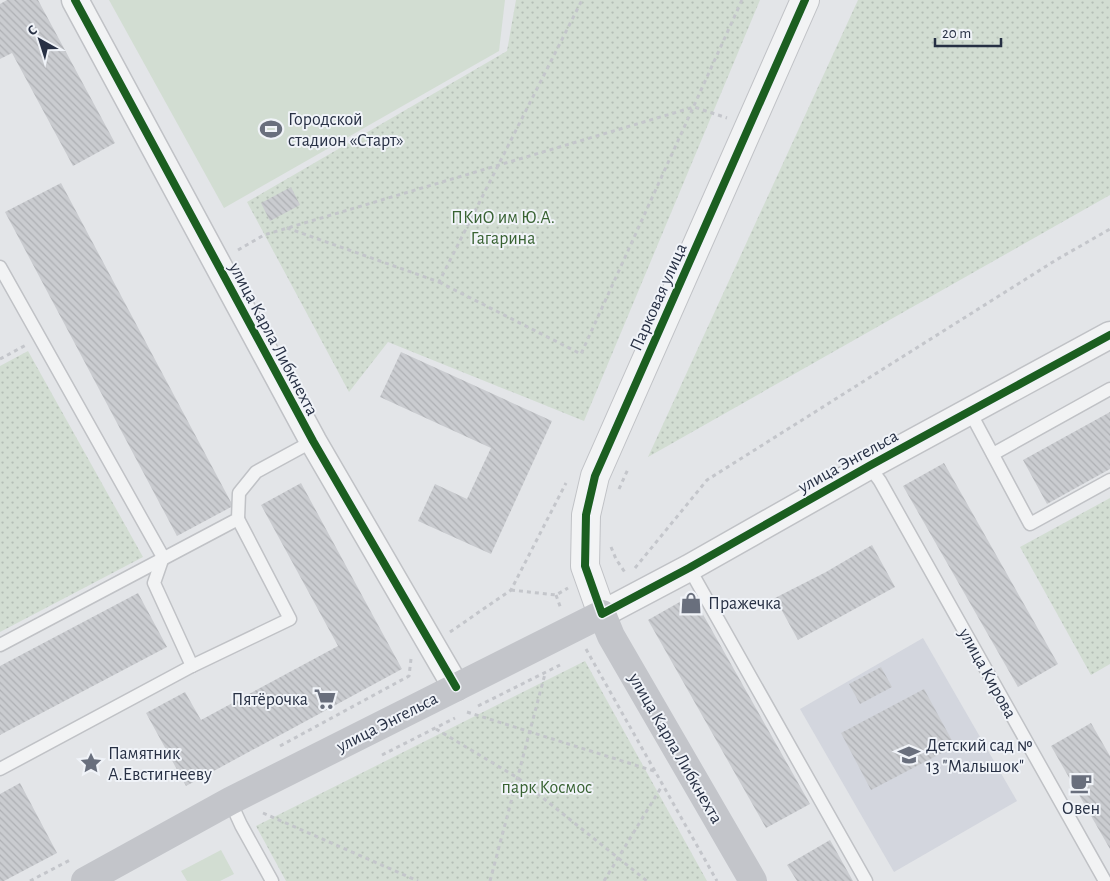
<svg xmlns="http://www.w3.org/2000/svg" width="1110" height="881" viewBox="0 0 1110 881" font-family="'Alegreya Sans',sans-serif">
	<defs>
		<pattern id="park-dots" width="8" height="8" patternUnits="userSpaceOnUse" patternTransform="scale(1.25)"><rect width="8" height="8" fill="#d2ddd2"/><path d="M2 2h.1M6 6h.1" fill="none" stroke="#b4beb6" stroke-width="1.8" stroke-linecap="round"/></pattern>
		<pattern id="building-back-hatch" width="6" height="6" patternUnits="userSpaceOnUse" patternTransform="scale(1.25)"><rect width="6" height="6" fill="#caccd0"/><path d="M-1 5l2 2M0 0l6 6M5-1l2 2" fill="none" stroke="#aeb0b4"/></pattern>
	</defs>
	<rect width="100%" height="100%" fill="#e3e5e8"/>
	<!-- built -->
	<polygon fill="#d3d6de" points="923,638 1017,801 894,872 800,709"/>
	<!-- grass -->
	<g fill="#d2ddd2">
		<polygon points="109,0 505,0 499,51 224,208"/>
		<polygon points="221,850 234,874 220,881 187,881 181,871"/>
	</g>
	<!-- park -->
	<g fill="url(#park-dots)">
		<polygon points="516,0 760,0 584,421 388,342 349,392 247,202 507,51"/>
		<polygon points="858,0 1110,0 1110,195 648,457"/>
		<polygon points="28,351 143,557 0,632 0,366"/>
		<polygon points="1110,498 1110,664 1091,675 1020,547"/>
		<polygon points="585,661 707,881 286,881 256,826"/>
	</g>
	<!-- building -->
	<g fill="url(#building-back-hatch)">
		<polygon points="7,0 38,0 115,143 73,166 12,53 0,59 0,4"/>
		<polygon points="61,183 233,506 177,536 5,212"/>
		<polygon points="291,187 300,205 270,221 261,203"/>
		<polygon points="401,352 552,421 491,554 418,521 435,484 467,499 491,448 380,397"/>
		<polygon points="1110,412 1110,469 1047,504 1023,460"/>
		<polygon points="944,463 1058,664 1018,687 903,486"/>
		<polygon points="301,483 402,669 186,786 146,713 185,692 201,720 338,646 261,505"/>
		<polygon points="872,545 895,587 798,640 775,598 826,572"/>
		<polygon points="138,593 167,647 0,735 0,666"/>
		<polygon points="692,595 810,804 766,828 648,620"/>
		<polygon points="881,667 892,687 860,704 849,684"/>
		<polygon points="924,689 955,746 871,790 841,733"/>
		<polygon points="1091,723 1110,756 1110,849 1051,746"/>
		<polygon points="20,783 57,853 4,881 0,881 0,794"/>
		<polygon points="830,840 853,881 797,881 787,865"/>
	</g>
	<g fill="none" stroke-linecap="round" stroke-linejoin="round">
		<!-- service casing -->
		<g stroke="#c0c2c6" stroke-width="15">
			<g id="service">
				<polyline points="0,267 163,557 154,583 192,666"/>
				<polyline points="970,412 1030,524 1110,480"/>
				<polyline points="993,454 1110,389"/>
				<polyline points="869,466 880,481 1105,881"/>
				<polyline points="689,568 866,881"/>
				<polyline points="0,645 238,519 239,493 256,472 313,441"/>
				<polyline points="0,769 192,666 290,619 238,519"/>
				<polyline points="230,801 241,825 272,881"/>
			</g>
		</g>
		<!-- minor casing -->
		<g stroke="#c0c2c6" stroke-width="29">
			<g id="minor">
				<polyline points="75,0 313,441 456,687"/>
				<polyline points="602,614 689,568 869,466 1110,335"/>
			</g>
		</g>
		<!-- tertiary casing -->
		<g stroke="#c0c2c6" stroke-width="30">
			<polyline id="tertiary" points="602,614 585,566 586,515 595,476 805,0"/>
		</g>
		<!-- path -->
		<g stroke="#c4c6cb" stroke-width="3" stroke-dasharray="4 4" stroke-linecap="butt">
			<polyline points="287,228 439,282 582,0"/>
			<polyline points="238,250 264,235 694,107 727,118"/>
			<polyline points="439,282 581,354 742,0"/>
			<polyline points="0,359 26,345"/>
			<polyline points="619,489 628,469"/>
			<polyline points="611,547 616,559 626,574"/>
			<polyline points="635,568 707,480 1056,260 1110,229"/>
			<polyline points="511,590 556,595 568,588"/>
			<polyline points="556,595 561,609"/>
			<polyline points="450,632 511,590 566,483"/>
			<polyline points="586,649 717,881"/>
			<polyline points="478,706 560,665"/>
			<polyline points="467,712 654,771"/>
			<polyline points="436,729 518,778 647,881"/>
			<polyline points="280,746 409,676 411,659"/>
			<polyline points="382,755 455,718"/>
			<polyline points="263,813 418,881"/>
			<polyline points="30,881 70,860"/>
			<polyline points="490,881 545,674"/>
			<polyline points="604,881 662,786"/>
		</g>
		<!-- service -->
		<use href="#service" stroke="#f2f3f4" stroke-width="12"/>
		<!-- minor -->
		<use href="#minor" stroke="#f2f3f4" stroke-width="26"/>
		<!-- tertiary -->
		<use href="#tertiary" stroke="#f2f3f4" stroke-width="28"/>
		<!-- secondary -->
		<polyline stroke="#c3c5ca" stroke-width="28" points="85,881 230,801 602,614 611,636 753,881"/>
		<!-- cycleway casing -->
		<g stroke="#f0f3f8" stroke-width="11">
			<g id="cycleway">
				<polyline points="75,0 313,441 456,687"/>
				<polyline points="805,0 595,476 586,515 585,566 602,614 689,568 869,466 1110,335"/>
			</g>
		</g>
		<!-- cycleway -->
		<use href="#cycleway" stroke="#1b5e20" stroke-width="8"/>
	</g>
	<!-- icons -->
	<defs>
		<g id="stadium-bare" transform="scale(1.725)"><path d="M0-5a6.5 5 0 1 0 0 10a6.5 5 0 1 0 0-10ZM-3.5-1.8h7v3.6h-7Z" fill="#696f7d" stroke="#f0f3f8" stroke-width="2.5" paint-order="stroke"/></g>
		<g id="shop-bare" transform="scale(1.725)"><path d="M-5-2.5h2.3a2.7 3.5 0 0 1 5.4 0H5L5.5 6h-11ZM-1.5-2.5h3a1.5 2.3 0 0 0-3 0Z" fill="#696f7d" stroke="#f0f3f8" stroke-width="2.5" paint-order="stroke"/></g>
		<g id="supermarket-bare" transform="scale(1.725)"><path d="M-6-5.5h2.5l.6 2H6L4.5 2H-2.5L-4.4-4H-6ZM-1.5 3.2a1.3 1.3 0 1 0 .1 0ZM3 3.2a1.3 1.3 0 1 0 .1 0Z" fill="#696f7d" stroke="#f0f3f8" stroke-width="2.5" paint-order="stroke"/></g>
		<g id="school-bare" transform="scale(1.725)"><path d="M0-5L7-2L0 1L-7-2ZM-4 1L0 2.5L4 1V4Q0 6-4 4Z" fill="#696f7d" stroke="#f0f3f8" stroke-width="2.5" paint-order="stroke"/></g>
		<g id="sight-bare" transform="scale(1.725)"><path d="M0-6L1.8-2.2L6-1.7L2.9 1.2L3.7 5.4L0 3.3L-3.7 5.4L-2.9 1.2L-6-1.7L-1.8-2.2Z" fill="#696f7d" stroke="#f0f3f8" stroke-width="2.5" paint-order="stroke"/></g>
		<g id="cafe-bare" transform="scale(1.725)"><path d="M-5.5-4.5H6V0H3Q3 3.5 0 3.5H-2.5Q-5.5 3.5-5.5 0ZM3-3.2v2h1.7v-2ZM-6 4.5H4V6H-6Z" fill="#696f7d" stroke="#f0f3f8" stroke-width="2.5" paint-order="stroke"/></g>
	</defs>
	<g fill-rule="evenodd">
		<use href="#stadium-bare" x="271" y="129"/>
		<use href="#shop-bare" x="691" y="603"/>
		<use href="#supermarket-bare" x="325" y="699"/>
		<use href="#school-bare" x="909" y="755"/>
		<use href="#sight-bare" x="91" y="763"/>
		<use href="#cafe-bare" x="1081" y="783"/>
	</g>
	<g text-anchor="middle" stroke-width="4" stroke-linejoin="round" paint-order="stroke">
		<!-- poi labels -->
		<g font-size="18" fill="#273044" stroke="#f0f3f8" text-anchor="start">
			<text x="288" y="125">Городской<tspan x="288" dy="21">стадион «Старт»</tspan></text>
			<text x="708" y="609">Пражечка</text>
			<text x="308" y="705" text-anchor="end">Пятёрочка</text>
			<text x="926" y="751">Детский сад №<tspan x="926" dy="21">13 "Малышок"</tspan></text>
			<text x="108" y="759">Памятник<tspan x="108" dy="21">А.Евстигнееву</tspan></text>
			<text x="1081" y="814" text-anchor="middle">Овен</text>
		</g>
		<!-- park labels -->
		<g font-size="18" fill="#386232" stroke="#f0f3f8">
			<text x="503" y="223">ПКиО им Ю.А.<tspan x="503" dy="21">Гагарина</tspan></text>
			<text x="547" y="793">парк Космос</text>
		</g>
		<!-- street labels -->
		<g font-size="18" fill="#273044" stroke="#f0f3f8">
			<text transform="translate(658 297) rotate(-66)" y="6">Парковая улица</text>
			<text transform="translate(274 339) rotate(62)" y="6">улица Карла Либкнехта</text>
			<text transform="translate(848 461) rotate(-29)" y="6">улица Энгельса</text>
			<text transform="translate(988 673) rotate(61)" y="6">улица Кирова</text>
			<text transform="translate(387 722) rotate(-27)" y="6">улица Энгельса</text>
			<text transform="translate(676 748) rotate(60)" y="6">улица Карла Либкнехта</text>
		</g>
	</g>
	<!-- north arrow -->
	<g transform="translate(40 40) rotate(321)" stroke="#f0f3f8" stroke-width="4" paint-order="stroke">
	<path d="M0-4L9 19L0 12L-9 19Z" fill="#273044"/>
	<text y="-8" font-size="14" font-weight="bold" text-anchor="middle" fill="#273044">С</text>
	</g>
	<!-- scale -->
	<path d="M935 38v8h66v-8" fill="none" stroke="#273044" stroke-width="2.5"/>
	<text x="942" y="38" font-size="15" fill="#273044" stroke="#f0f3f8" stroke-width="4" paint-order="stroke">20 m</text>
</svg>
